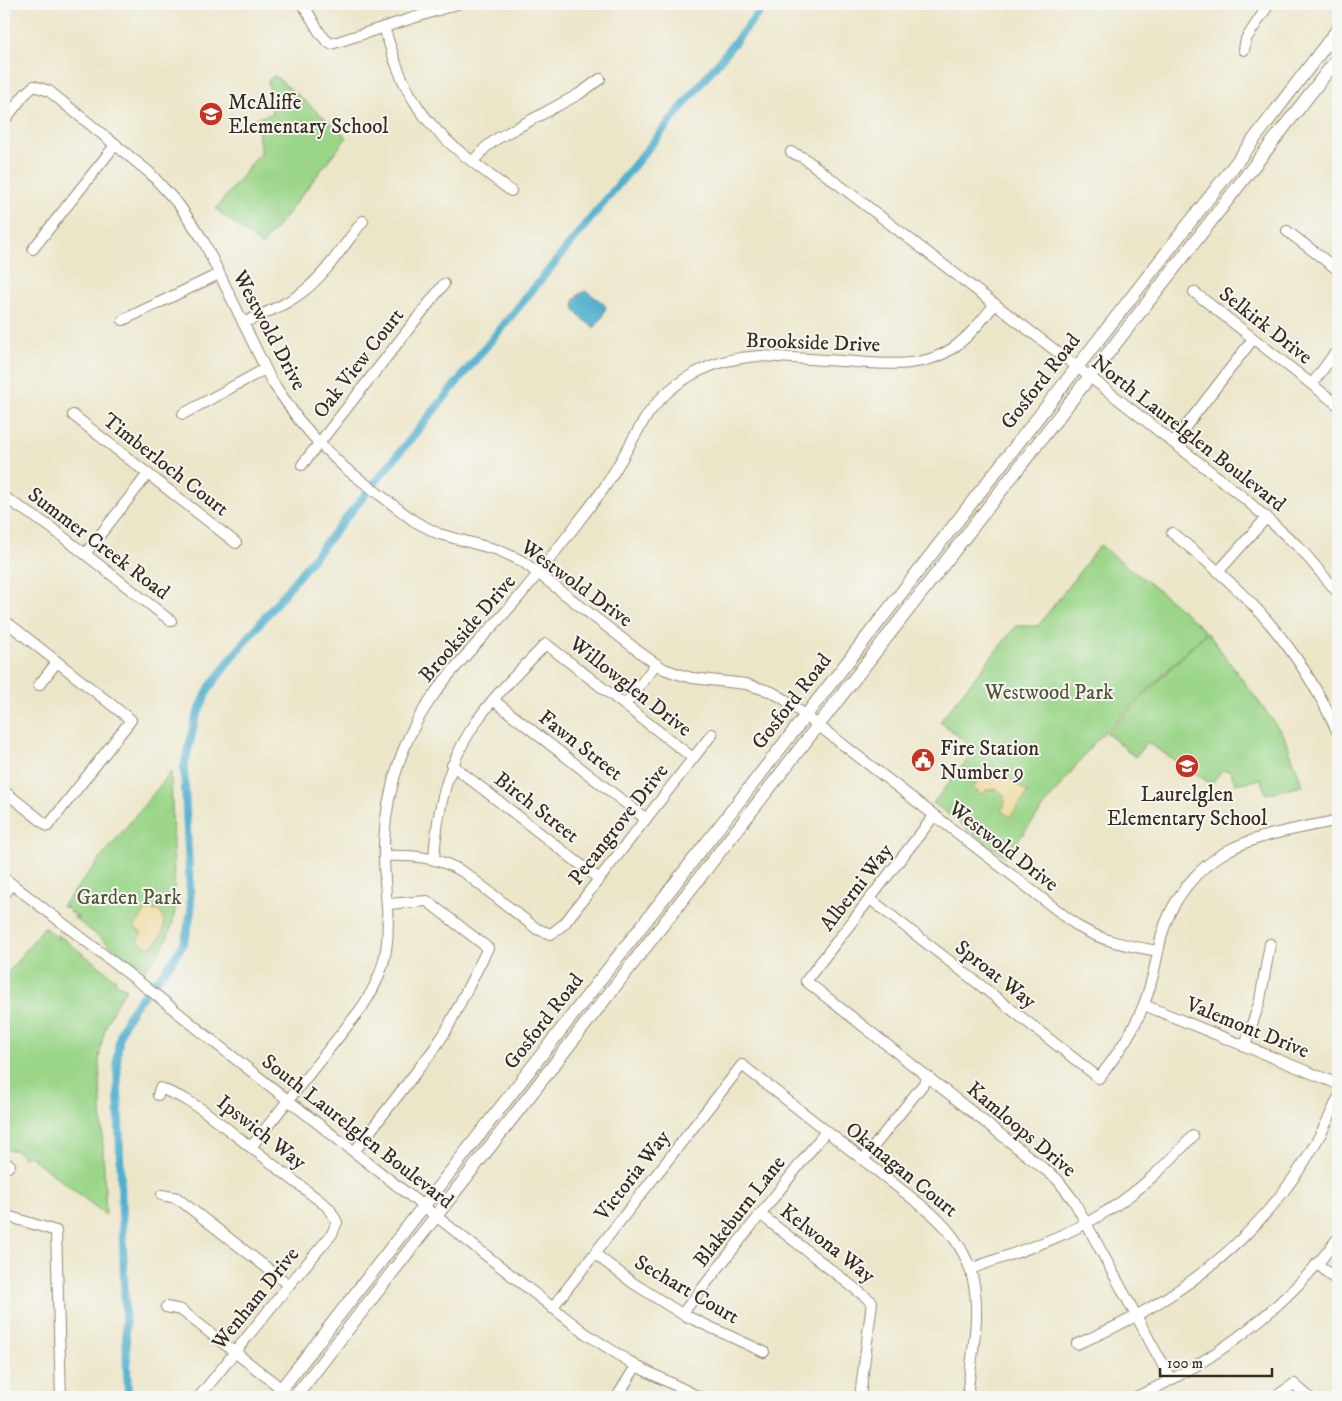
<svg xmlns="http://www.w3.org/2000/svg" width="1342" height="1401" viewBox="0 0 1342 1401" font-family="'IM FELL DW Pica',serif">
	<rect width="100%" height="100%" fill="#f6f6f2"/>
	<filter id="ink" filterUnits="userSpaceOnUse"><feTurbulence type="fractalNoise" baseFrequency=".02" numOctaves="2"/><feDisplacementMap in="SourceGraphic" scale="10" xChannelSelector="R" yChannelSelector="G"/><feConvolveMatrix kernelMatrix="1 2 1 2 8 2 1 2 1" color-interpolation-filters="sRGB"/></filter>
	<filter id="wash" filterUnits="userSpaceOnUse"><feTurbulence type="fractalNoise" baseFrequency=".0096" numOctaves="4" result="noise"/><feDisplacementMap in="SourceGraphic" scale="20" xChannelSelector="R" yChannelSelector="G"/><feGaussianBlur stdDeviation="1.12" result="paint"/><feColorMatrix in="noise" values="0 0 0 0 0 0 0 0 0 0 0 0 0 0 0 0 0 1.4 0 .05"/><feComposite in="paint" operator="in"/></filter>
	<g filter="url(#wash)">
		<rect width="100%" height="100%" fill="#ece6c9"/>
		<!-- green -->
		<g fill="#9ad588" stroke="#6a8053">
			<polygon points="274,75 347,137 262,246 216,209 261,152 256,118 272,114 268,81"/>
			<polygon points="1100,545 1172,601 1206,632 1093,744 1005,857 933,803 975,750 940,721 1016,626 1038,626"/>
			<polygon points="1207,632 1284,736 1303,786 1266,794 1261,779 1236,784 1230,771 1222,770 1211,784 1147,742 1135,757 1107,733"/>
			<path d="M 171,772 L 175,910 C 172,934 162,952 145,969 L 134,960 L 136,965 L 73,917 L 79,917 L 70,912 L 71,911 L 65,906 L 64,908 L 62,906 Z"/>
			<path d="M 44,927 L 59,939 L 57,934 L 116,979 L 113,980 L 126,989 C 110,1011 102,1032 99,1059 L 106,1215 L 28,1155 L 24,1158 L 16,1150 L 4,1150 L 4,978 Z"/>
		</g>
		<!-- sand -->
		<g fill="#eeda9e" stroke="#94825e">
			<polygon points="991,764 1028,793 1010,817 1001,810 1005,804 1004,795 997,789 986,790 982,795 973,788"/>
			<path d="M 149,910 L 159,911 C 169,923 163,940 150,947 L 147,947 L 137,940 L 142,933 L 134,927 L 145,912 Z"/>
		</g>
		<!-- water -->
		<path fill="#50afce" stroke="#466c76" d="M 586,291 L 603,303 L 606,307 L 602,318 L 594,328 C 591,323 589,325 585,321 C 573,311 567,298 586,291 Z"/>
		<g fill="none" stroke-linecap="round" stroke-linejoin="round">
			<!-- canal -->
			<path stroke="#50afce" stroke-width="8" d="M 128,1397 L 117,1061 C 118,1050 118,1038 123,1027 C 136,995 170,973 184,941 C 188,931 189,922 191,911 L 184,768 L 195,720 L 209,688 L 230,660 L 766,4"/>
		</g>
	</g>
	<g filter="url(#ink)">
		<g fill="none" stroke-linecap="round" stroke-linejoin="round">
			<!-- minor casing -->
			<g stroke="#948874" stroke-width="12">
				<g id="minor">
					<path d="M 302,4 C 313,17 317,35 331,44 L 457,4"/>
					<path d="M 384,27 C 392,52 399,77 413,99 C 435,138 476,164 511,191"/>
					<polyline points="1244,50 1246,39 1269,4"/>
					<path d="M 4,121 L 25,94 L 34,86 L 49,91 L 150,173 L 179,205 L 203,240 L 271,380 L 298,419 L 319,443 L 345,468 L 414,521 L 439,534 L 498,550 L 522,561 L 646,657 L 664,669 L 678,674 L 692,678 L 746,684 L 772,692 L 784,699 L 1079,927 C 1104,942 1130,946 1158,951"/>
					<polyline points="791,152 804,158 1090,377 1244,498 1300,548 1338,593"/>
					<polyline points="473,161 486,147 498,138 579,94 600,79"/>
					<polyline points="1287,231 1338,270"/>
					<polyline points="33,249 116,144"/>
					<polyline points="1194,292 1338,405"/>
					<polyline points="123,320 219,274"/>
					<path d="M 243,323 C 264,313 287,305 305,290 C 326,274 346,242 363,221"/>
					<polyline points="1312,384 1338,349"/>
					<polyline points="183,414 265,369"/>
					<polyline points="73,415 236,543"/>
					<polyline points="1173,443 1253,339"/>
					<polyline points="302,465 444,284"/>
					<polyline points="4,497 49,526 171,621"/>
					<path d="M 1172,533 C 1247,592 1298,644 1338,733"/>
					<polyline points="85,554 148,474"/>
					<polyline points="1219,571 1267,517"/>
					<polyline points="4,620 131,720 48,826 4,791"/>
					<polyline points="39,685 57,662"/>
					<polyline points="493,700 646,819"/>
					<polyline points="625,705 656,664"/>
					<polyline points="452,765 599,879"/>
					<polyline points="934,816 806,981 1057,1179 1074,1201 1171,1380"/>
					<path d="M 384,856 C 414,855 439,857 465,873 L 537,929 L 551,934 L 564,924 L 712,734"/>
					<path d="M 434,859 C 437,808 448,760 479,718 C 498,691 523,668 546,644 L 693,758"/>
					<polyline points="4,878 156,995 219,1046 585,1333 636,1366 699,1397"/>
					<polyline points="4,895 12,884"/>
					<path d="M 870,899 L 1099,1078 C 1117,1055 1134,1031 1144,1004 C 1153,982 1156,960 1161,938 C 1170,901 1196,868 1229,850 C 1259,834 1304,828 1338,820"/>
					<polyline points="1144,1005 1338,1084"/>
					<polyline points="1245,1046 1260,1000 1270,944"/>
					<polyline points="158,1095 160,1088 185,1099 203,1110 329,1208 337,1222 332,1234 289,1285 199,1397"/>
					<path d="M 251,1147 L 360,1010 C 404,948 382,910 384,843 C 385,811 392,780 403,751 C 426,689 476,647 518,598 C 547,564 574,527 602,491 C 617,469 629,445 643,422 C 668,380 713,358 761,356 C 788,358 815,359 841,361 C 878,363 920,371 953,348 C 970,336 982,320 995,304"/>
					<polyline points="354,1152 434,1049 446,1031 488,948 427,901 388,904"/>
					<polyline points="863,1160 929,1077"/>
					<polyline points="4,1170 10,1165"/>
					<polyline points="162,1195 177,1198 289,1285"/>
					<polyline points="760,1214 872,1302 860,1397"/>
					<polyline points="4,1215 56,1231 61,1397"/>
					<polyline points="595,1254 633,1283 682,1314 764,1352"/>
					<polyline points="1317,1263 1338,1282"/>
					<path d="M 970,1269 C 1017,1252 1065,1238 1107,1211 C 1140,1191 1167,1164 1193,1136"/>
					<polyline points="166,1307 181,1310 282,1389"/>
					<path d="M 552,1308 L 742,1065 L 931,1213 C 991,1266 977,1318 968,1388 L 970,1397"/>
					<polyline points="682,1314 826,1131"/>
					<path d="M 1077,1344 C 1195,1295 1287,1217 1338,1098"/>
					<polyline points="617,1397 636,1366"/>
					<path d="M 1136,1397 C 1214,1362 1287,1307 1338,1238"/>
					<polyline points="1275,1397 1294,1384 1309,1397"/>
				</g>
			</g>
			<!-- major casing -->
			<g stroke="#948874" stroke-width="14">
				<g id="major">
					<polyline points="275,1397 1226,176 1338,29"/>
					<polyline points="295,1397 1338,58"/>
				</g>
			</g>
			<!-- minor -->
			<use href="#minor" stroke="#fff" stroke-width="10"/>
			<!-- major -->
			<use href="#major" stroke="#fff" stroke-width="12"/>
		</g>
	</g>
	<!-- icons -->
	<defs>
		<g id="school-disc" transform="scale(1.25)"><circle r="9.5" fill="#c8321e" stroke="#f6f6f2"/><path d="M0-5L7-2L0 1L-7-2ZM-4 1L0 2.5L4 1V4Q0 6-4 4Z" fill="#fff"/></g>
		<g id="civic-disc" transform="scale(1.25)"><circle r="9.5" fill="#c8321e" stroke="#f6f6f2"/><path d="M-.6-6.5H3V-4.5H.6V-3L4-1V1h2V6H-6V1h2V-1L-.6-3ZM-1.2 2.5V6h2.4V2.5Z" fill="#fff"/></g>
	</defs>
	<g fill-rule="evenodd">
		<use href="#school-disc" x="211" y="114"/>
		<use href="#civic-disc" x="923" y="760"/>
		<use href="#school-disc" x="1187" y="766"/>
	</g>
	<g text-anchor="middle" stroke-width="4" stroke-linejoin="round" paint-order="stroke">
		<!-- poi labels -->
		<g font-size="21" fill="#3b2a1e" stroke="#f6f6f2" text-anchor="start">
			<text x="228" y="109">McAliffe<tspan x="228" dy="24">Elementary School</tspan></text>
			<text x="940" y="755">Fire Station<tspan x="940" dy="24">Number 9</tspan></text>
			<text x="1187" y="801" text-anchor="middle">Laurelglen<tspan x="1187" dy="24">Elementary School</tspan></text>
		</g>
		<!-- street labels -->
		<g font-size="21" fill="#3b2a1e" stroke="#f6f6f2">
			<text transform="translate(1266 325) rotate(38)" y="7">Selkirk Drive</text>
			<text transform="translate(270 330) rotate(62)" y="7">Westwold Drive</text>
			<text transform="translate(813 342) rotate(2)" y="7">Brookside Drive</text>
			<text transform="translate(358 363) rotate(-52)" y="7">Oak View Court</text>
			<text transform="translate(1040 381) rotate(-52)" y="7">Gosford Road</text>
			<text transform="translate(1189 433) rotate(38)" y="7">North Laurelglen Boulevard</text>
			<text transform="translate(166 464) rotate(38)" y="7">Timberloch Court</text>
			<text transform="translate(99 543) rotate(37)" y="7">Summer Creek Road</text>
			<text transform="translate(577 583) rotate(36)" y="7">Westwold Drive</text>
			<text transform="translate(467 628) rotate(-49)" y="7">Brookside Drive</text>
			<text transform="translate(631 686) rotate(38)" y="7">Willowglen Drive</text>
			<text transform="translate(791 701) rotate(-52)" y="7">Gosford Road</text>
			<text transform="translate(581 745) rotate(38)" y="7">Fawn Street</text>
			<text transform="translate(537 807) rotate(38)" y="7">Birch Street</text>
			<text transform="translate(618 824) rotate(-52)" y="7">Pecangrove Drive</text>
			<text transform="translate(1004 846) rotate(38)" y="7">Westwold Drive</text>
			<text transform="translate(856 887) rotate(-52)" y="7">Alberni Way</text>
			<text transform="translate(996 974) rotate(38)" y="7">Sproat Way</text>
			<text transform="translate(543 1021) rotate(-52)" y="7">Gosford Road</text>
			<text transform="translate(1248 1027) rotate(22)" y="7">Valemont Drive</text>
			<text transform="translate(1022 1129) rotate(40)" y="7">Kamloops Drive</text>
			<text transform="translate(358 1131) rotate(38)" y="7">South Laurelglen Boulevard</text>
			<text transform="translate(262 1132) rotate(38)" y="7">Ipswich Way</text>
			<text transform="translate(902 1169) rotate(39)" y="7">Okanagan Court</text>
			<text transform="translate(632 1175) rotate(-52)" y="7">Victoria Way</text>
			<text transform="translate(739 1211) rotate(-52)" y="7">Blakeburn Lane</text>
			<text transform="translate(828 1243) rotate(38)" y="7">Kelwona Way</text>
			<text transform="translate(687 1289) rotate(30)" y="7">Sechart Court</text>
			<text transform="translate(255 1298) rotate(-51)" y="7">Wenham Drive</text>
		</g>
		<!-- park labels -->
		<g font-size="21" fill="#535538" stroke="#f6f6f2">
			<text x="1049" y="699">Westwood Park</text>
			<text x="129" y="904">Garden Park</text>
		</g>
	</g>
	<!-- margin -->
	<rect width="1342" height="1401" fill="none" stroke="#f6f6f2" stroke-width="20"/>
	<!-- scale -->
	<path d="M1160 1368v8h112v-8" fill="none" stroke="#3b2a1e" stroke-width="2.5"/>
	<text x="1167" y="1368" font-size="15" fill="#3b2a1e" stroke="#f6f6f2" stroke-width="4" paint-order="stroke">100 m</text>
</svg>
